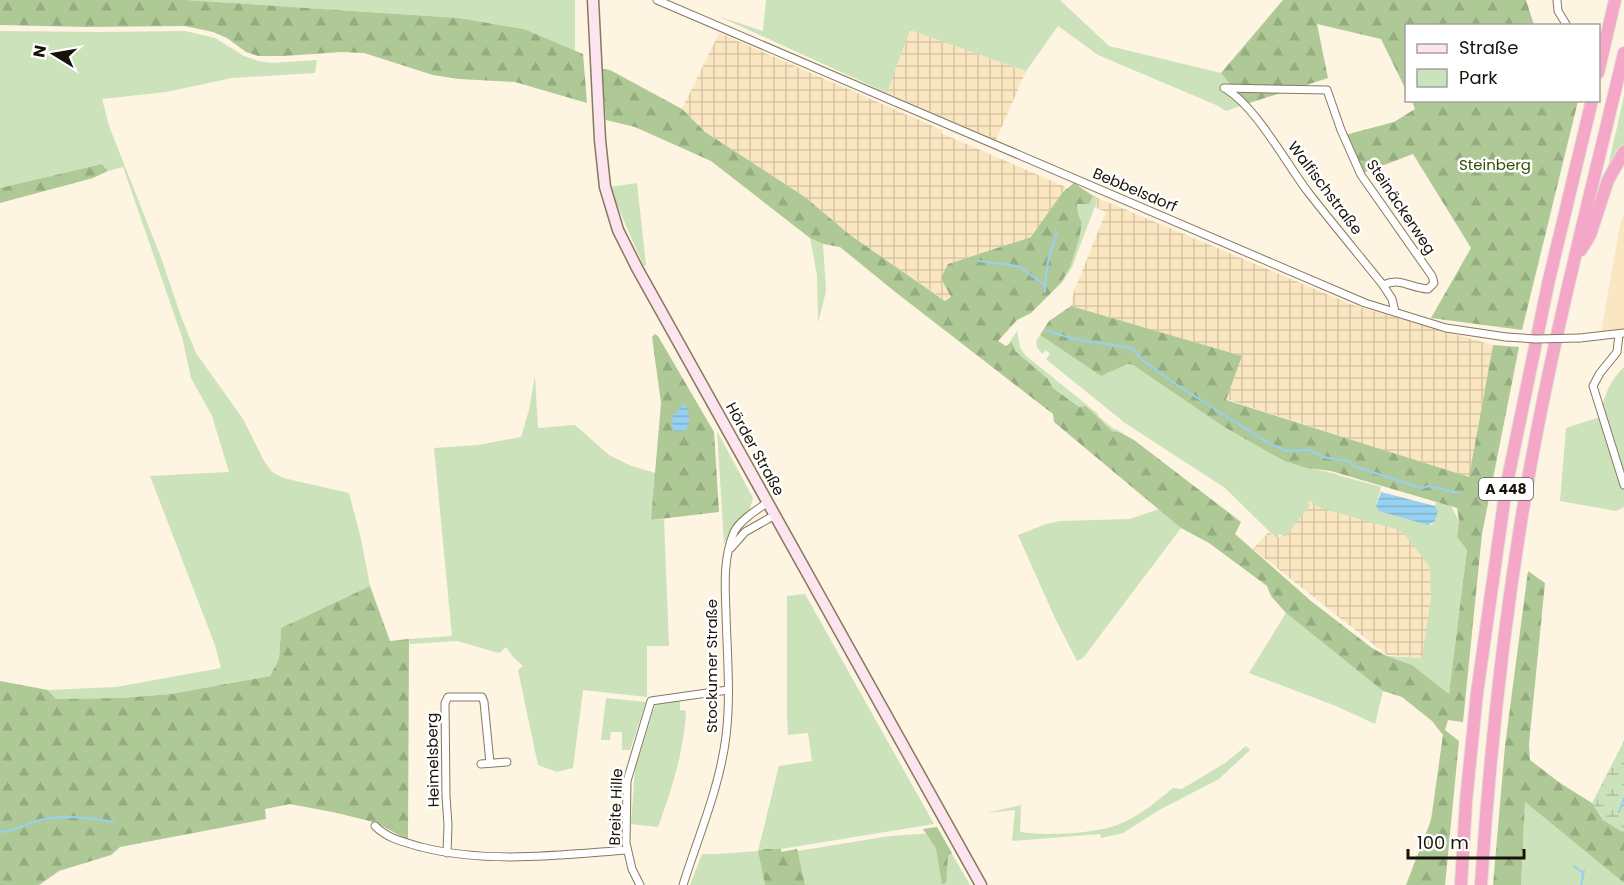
<svg xmlns="http://www.w3.org/2000/svg" width="1624" height="885" viewBox="0 0 1624 885" font-family="Poppins,sans-serif">
	<defs>
		<pattern id="industrial-grid" width="8" height="8" patternUnits="userSpaceOnUse" patternTransform="scale(1.5)"><rect width="8" height="8" fill="#fae7c2"/><path d="M0 4h8M4 0v8" fill="none" stroke="#d6c5a5"/></pattern>
		<pattern id="forest-firs" width="22" height="20" patternUnits="userSpaceOnUse" patternTransform="scale(1.5)"><rect width="22" height="20" fill="#aec996"/><path d="M5 1l3.5 6h-7zM16 11l3.5 6h-7z" fill="#95ac80"/></pattern>
		<pattern id="wetland-marsh" width="20" height="14" patternUnits="userSpaceOnUse" patternTransform="scale(1.5)"><rect width="20" height="14" fill="#cce2ba"/><path d="M1 5h8M5 5V1M11 12h8M15 12V8" fill="none" stroke="#aec19f"/></pattern>
		<pattern id="water-rules" width="6" height="5" patternUnits="userSpaceOnUse" patternTransform="scale(1.5)"><rect width="6" height="5" fill="#98d0f2"/><path d="M0 2.5h6" fill="none" stroke="#82b2ce"/></pattern>
	</defs>
	<rect width="100%" height="100%" fill="#fdf4e2"/>
	<!-- built -->
	<polygon fill="#fae7c2" points="1624,214 1624,329 1601,332 1621,220"/>
	<!-- industrial -->
	<g fill="url(#industrial-grid)">
		<polygon points="909,29 1026,71 996,140 887,93"/>
		<polygon points="719,33 942,130 941,133 1068,188 1074,183 1093,196 1353,305 1493,345 1469,478 1226,399 1242,356 1071,306 1074,291 1106,212 1062,193 1031,237 948,264 951,297 946,301 850,235 805,197 705,132 682,109"/>
		<polygon points="1321,470 1381,487 1370,511 1434,528 1445,505 1451,506 1455,525 1435,553 1425,658 1387,655 1253,549 1269,532 1273,536 1280,537 1287,530 1309,487"/>
	</g>
	<!-- green -->
	<g fill="#cce2ba">
		<polygon points="186,0 575,0 575,51 524,29 459,18"/>
		<polygon points="766,0 1060,0 1109,46 1221,73 1246,104 1226,111 1216,105 1098,55 1058,26 1026,71 910,30 887,93 718,16 763,31"/>
		<polygon points="0,31 99,32 185,31 215,38 244,56 258,61 271,63 317,60 315,73 232,78 166,92 102,99 109,126 160,255 182,319 196,353 243,419 264,461 272,472 283,478 349,493 361,539 370,586 281,628 279,659 270,676 171,694 120,698 56,699 48,690 116,687 221,668 215,645 150,476 229,472 212,416 191,378 182,337 123,167 108,171 102,164 0,188"/>
		<polygon points="1624,96 1624,148 1607,171"/>
		<polygon points="637,183 646,265 644,267 618,207 614,208 609,187"/>
		<polygon points="1094,194 1097,201 1072,267 1060,286 1082,223 1078,214 1077,204 1089,204"/>
		<polygon points="810,238 823,244 826,291 818,323 817,275"/>
		<polygon points="1017,331 1020,347 1025,355 1098,414 1099,417 1114,429 1116,429 1133,440 1119,432 1112,431 1086,406 1079,407 1053,388 1047,378 1014,351 1012,343 1007,346"/>
		<polygon points="1040,335 1101,376 1128,364 1133,365 1224,427 1284,461 1381,487 1376,506 1432,525 1438,511 1435,506 1436,502 1451,506 1459,521 1457,537 1467,550 1449,695 1412,665 1387,656 1422,658 1431,598 1430,570 1429,566 1405,535 1399,530 1320,508 1310,501 1308,503 1310,505 1285,537 1280,534 1276,538 1225,488 1125,423 1052,364 1046,359 1050,354 1046,350 1042,354 1037,347 1036,341"/>
		<path d="M 1624,367 L 1624,507 L 1616,511 L 1560,501 L 1566,428 L 1600,417 C 1604,396 1609,382 1624,367 Z"/>
		<polygon points="535,376 538,428 575,425 609,455 631,466 656,473 651,520 664,519 669,646 647,646 647,697 583,690 573,768 557,772 538,765 518,670 523,666 513,657 506,647 499,653 457,641 410,644 409,639 452,636 434,448 478,445 521,437 529,410"/>
		<polygon points="717,431 753,498 750,508 752,510 731,529 724,544"/>
		<polygon points="1159,509 1181,528 1083,658 1077,661 1055,618 1018,535 1046,524 1060,521 1130,519"/>
		<polygon points="805,594 934,824 781,849 758,851 765,885 690,885 702,854 717,854 758,851 779,766 812,761 808,733 788,735 787,716 787,596"/>
		<polygon points="1286,613 1383,691 1375,724 1336,706 1249,673"/>
		<polygon points="606,698 646,702 630,750 622,750 622,732 611,732 610,740 601,740"/>
		<path d="M 680,701 L 680,710 L 686,711 C 684,751 672,789 658,827 L 631,824 L 635,769 L 655,705 Z"/>
		<path d="M 1246,746 L 1250,750 L 1219,779 L 1161,809 L 1123,833 L 1101,838 L 1100,834 L 1012,841 L 1015,810 L 987,813 L 1021,805 L 1020,832 C 1046,836 1098,834 1122,823 C 1141,815 1157,801 1173,788 L 1182,789 L 1225,763 Z"/>
		<polygon points="1525,802 1624,883 1624,885 1521,885"/>
		<polygon points="935,833 940,833 970,885 787,885 797,849 798,851 890,836"/>
	</g>
	<!-- forest -->
	<g fill="url(#forest-firs)">
		<polygon points="0,0 186,0 459,18 524,29 583,54 587,103 515,82 459,79 433,75 364,53 341,52 284,56 258,56 246,52 227,38 213,32 185,26 87,27 0,25"/>
		<polygon points="1283,0 1526,0 1534,25 1406,26 1406,90 1381,39 1317,24 1328,78 1246,104 1221,73"/>
		<polygon points="602,69 610,70 682,109 705,132 805,197 850,235 945,301 951,297 941,278 948,264 1031,237 1062,193 1074,183 1093,196 1089,204 1077,204 1078,214 1082,223 1079,239 1070,267 1060,284 1031,313 1017,320 998,341 1006,346 1012,342 1015,351 1047,378 1053,388 1079,407 1086,406 1112,431 1119,432 1134,440 1241,522 1235,534 1311,601 1372,648 1387,656 1412,665 1449,694 1467,550 1457,537 1459,521 1457,508 1331,471 1307,468 1284,461 1224,427 1133,365 1128,364 1101,376 1040,335 1049,321 1071,306 1242,356 1226,400 1469,477 1493,345 1519,347 1482,534 1463,722 1448,720 1445,730 1459,741 1445,885 1406,885 1431,820 1443,735 1432,721 1402,697 1383,691 1286,613 1271,596 1267,586 1209,543 1181,528 1054,422 1053,414 894,291 840,247 823,244 810,238 711,161 635,127 606,120"/>
		<polygon points="1412,101 1578,101 1522,330 1431,318 1471,248 1413,154 1363,173 1345,135 1394,122 1415,109"/>
		<polygon points="102,164 108,171 93,178 0,203 0,188"/>
		<polygon points="655,334 658,336 714,432 719,512 651,520 661,403 652,337"/>
		<polygon points="1528,571 1545,583 1529,744 1530,760 1560,783 1592,803 1603,820 1624,831 1624,883 1525,802 1521,885 1493,885 1505,746"/>
		<polygon points="370,586 390,641 409,639 408,840 377,823 337,813 290,804 265,809 266,819 120,847 111,855 59,871 39,885 0,885 0,681 48,690 56,699 120,698 171,694 270,676 279,659 281,628"/>
		<polygon points="937,827 952,853 948,856 946,883 942,884 936,848 923,829"/>
		<polygon points="766,849 781,849 781,852 797,849 805,885 765,885 758,851"/>
	</g>
	<!-- wetland -->
	<polygon fill="url(#wetland-marsh)" points="1624,741 1624,831 1622,832 1603,820 1592,803"/>
	<!-- water -->
	<g fill="url(#water-rules)">
		<path d="M 683,402 C 690,412 691,420 686,430 L 675,432 L 672,426 L 673,415 L 680,409 Z"/>
		<polygon points="1381,492 1435,506 1438,511 1435,521 1428,525 1379,511 1376,506"/>
	</g>
	<g fill="none" stroke-linecap="round" stroke-linejoin="round">
		<!-- stream -->
		<g stroke="#98d0f2" stroke-width="2">
			<polyline points="979,261 1018,266 1045,285 1045,292"/>
			<polyline points="1045,285 1048,261 1057,233"/>
			<polyline points="1045,330 1074,339 1132,348 1141,359 1174,383 1267,442 1286,451 1309,450 1327,458 1350,461 1353,466 1422,488 1429,486 1458,493"/>
			<polyline points="1619,812 1624,798"/>
			<path d="M 0,832 C 15,831 26,824 40,820 C 65,814 89,818 114,822"/>
			<polyline points="1574,866 1583,873"/>
			<polyline points="1581,885 1584,871"/>
		</g>
		<!-- street casing -->
		<g stroke="#87795e" stroke-width="9">
			<g id="street">
				<polyline points="657,0 1365,303 1446,328 1506,337"/>
				<polyline points="1557,0 1558,11 1566,24"/>
				<path d="M 1224,88 L 1327,90 L 1341,130 L 1361,175 L 1432,276 L 1434,283 L 1428,289 C 1409,288 1402,277 1383,285"/>
				<path d="M 1226,89 C 1256,107 1286,163 1308,192 C 1333,224 1358,254 1383,285 L 1392,299 L 1395,312"/>
				<polyline points="1619,334 1617,352 1600,373 1593,386 1624,485"/>
				<polyline points="1580,338 1624,333"/>
				<polyline points="731,548 745,532 775,515"/>
				<polyline points="481,764 507,762"/>
				<path d="M 375,826 C 388,839 404,842 421,847 C 488,864 559,855 627,850"/>
				<polyline points="447,853 448,825 446,796 445,703 448,697 482,697 484,702 490,763"/>
				<polyline points="640,885 632,869 626,843 627,781 651,701 728,690"/>
				<path d="M 683,885 C 698,837 720,787 726,736 C 731,696 727,654 726,613 C 725,586 723,558 734,532 C 740,520 757,510 768,502"/>
			</g>
		</g>
		<!-- secondary casing -->
		<g stroke="#87795e" stroke-width="13">
			<polyline id="secondary" points="593,0 600,140 605,187 618,230 637,268 981,885"/>
		</g>
		<!-- highway casing -->
		<g stroke="#dfdedd" stroke-width="14">
			<g id="highway">
				<polyline points="1598,73 1615,0"/>
				<polyline points="1581,250 1590,235 1608,180 1624,152"/>
				<polyline points="1461,885 1466,801 1477,693 1506,488 1548,284 1592,100"/>
				<path d="M 1481,885 C 1490,748 1505,610 1529,474 C 1554,333 1591,193 1624,53"/>
			</g>
		</g>
		<!-- street -->
		<use href="#street" stroke="#fff" stroke-width="7"/>
		<!-- secondary -->
		<use href="#secondary" stroke="#fce5ee" stroke-width="10"/>
		<!-- highway -->
		<use href="#highway" stroke="#f4a7c7" stroke-width="12"/>
		<!-- street-bridge casing -->
		<g stroke="#87795e" stroke-width="9" stroke-linecap="butt">
			<polyline id="street-bridge" points="1506,337 1536,339 1580,338"/>
		</g>
		<!-- street-bridge -->
		<use href="#street-bridge" stroke="#fff" stroke-width="7"/>
	</g>
	<g text-anchor="middle" stroke-width="5" stroke-linejoin="round" paint-order="stroke">
		<!-- shield labels -->
		<rect fill="#fff" stroke="#5d5a53" stroke-width="1.5" x="1479" y="478" width="54" height="22" rx="4.5"/>
		<g font-size="14" font-weight="bold" fill="#181309">
			<text x="1506" y="494">A 448</text>
		</g>
		<!-- park labels -->
		<g font-size="15" fill="#2f4e00" stroke="#fff">
			<text x="1495" y="170">Steinberg</text>
		</g>
		<!-- street labels -->
		<g font-size="15" fill="#181309" stroke="#fff">
			<text transform="translate(1325 188) rotate(53)" y="5">Walfischstraße</text>
			<text transform="translate(1135 190) rotate(23)" y="5">Bebbelsdorf</text>
			<text transform="translate(1401 207) rotate(56)" y="5">Steinäckerweg</text>
			<text transform="translate(755 449) rotate(61)" y="5">Hörder Straße</text>
			<text transform="translate(712 666) rotate(-90)" y="5">Stockumer Straße</text>
			<text transform="translate(433 760) rotate(-91)" y="5">Heimelsberg</text>
			<text transform="translate(616 807) rotate(-88)" y="5">Breite Hille</text>
		</g>
	</g>
	<!-- legend -->
	<rect x="1405" y="24" width="195" height="78" fill="#ffffff" stroke="#a3a19d" stroke-width="1.5"/>
	<rect x="1417" y="44" width="30" height="9" fill="#fce5ee" stroke="#a3a19d" stroke-width="1.5"/>
	<text x="1459" y="54" font-size="18" fill="#181309">Straße</text>
	<rect x="1417" y="69" width="30" height="18" fill="#cce2ba" stroke="#a3a19d" stroke-width="1.5"/>
	<text x="1459" y="84" font-size="18" fill="#181309">Park</text>
	<!-- north arrow -->
	<g transform="translate(54 54) rotate(281)" stroke="#ffffff" stroke-width="4.5" paint-order="stroke">
	<path d="M0-4.5L10 22L0 15L-10 22Z" fill="#181309"/>
	<text y="-9" font-size="16" font-weight="bold" text-anchor="middle" fill="#181309">N</text>
	</g>
	<!-- scale -->
	<path d="M1408 849v9h116v-9" fill="none" stroke="#181309" stroke-width="3"/>
	<text x="1417" y="849" font-size="18" fill="#181309" stroke="#ffffff" stroke-width="4.5" paint-order="stroke">100 m</text>
</svg>
